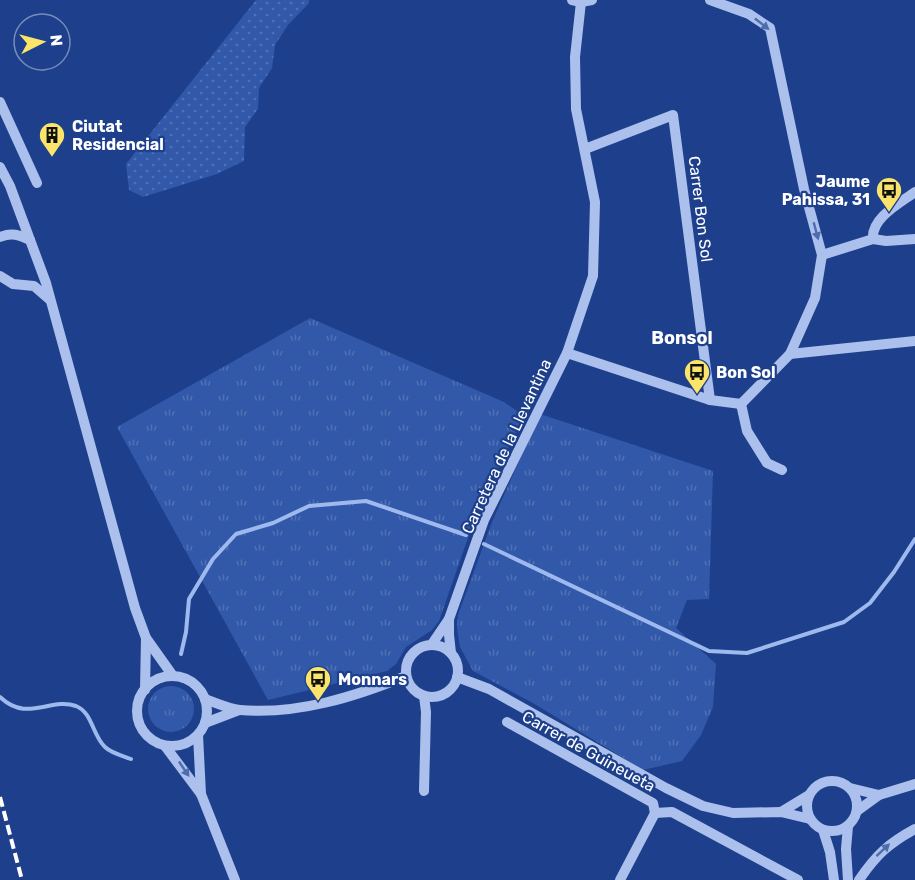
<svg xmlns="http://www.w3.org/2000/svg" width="915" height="880" viewBox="0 0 915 880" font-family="Rubik,sans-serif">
	<defs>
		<pattern id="grass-tufts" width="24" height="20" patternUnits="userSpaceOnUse" patternTransform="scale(1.5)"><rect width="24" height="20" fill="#3158a9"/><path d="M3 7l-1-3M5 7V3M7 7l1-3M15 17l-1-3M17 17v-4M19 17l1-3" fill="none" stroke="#5071b6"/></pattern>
		<pattern id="park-dots" width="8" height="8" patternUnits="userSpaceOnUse" patternTransform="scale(1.5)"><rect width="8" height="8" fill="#3158a9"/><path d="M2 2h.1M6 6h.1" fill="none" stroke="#5071b6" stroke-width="1.8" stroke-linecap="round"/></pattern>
	</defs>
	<rect width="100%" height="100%" fill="#1e408c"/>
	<!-- grass -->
	<g fill="url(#grass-tufts)">
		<polygon points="310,318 504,402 524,416 477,512 439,621 432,630 406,647 396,664 387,671 268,700 117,427"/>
		<polygon points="540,414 713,471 709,599 687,600 676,628 716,664 713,707 701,735 682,761 643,770 533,703 473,671 460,647 457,628 458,615 492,522"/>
		<circle cx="171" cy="709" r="23"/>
	</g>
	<!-- park -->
	<polygon fill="url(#park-dots)" points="256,0 309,0 309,3 288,25 275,45 272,68 259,88 258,109 245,127 244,161 217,174 143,197 129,190 126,164"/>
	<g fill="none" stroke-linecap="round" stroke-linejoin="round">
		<!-- stream -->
		<g stroke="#9eb9ee" stroke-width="4">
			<polyline points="484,544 709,651 747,653 844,622 870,603 894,572 915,539"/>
			<polyline points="181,654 186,632 189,599 213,559 236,534 273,523 309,506 366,501 466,535"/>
			<path d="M 0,697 C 27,723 50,697 76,706 C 93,713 92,735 105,747 C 111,753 123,756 131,759"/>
		</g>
		<!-- minor -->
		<g stroke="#abc0ec" stroke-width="10">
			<polyline points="572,0 581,2 592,0"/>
			<polyline points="0,102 37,183"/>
			<polyline points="585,149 673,115 710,400"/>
			<polyline points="0,167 10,186 46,283 135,608 146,638 173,676"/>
			<path d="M 0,237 C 12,232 19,235 30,240"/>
			<path d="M 873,239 C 871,218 900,203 915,192"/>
			<polyline points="822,255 873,239 886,241 915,239"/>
			<polyline points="0,276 13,284 34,286 49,299"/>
			<polyline points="567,353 710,400 741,404 790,354 815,298 822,255 804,189 770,28 749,14 710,0"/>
			<polyline points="790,354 915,341"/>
			<polyline points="741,404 747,431 767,463 782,470"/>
			<polyline points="449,619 449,635 451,653"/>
			<polyline points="432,644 449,619 484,520 567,353 593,276 595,202 576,109 575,57 581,2"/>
			<circle cx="432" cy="671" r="26"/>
			<circle cx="172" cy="711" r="35"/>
			<polyline points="457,677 489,689 666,788 703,806 733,813 781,812 810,819"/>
			<polyline points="145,690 146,638"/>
			<path d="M 205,699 C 216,703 229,709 240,710 C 297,715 354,697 406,676"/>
			<polyline points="507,722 653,803 655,813"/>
			<polyline points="205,723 239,710"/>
			<polyline points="198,735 201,794"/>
			<polyline points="165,746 201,794 235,880"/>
			<circle cx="832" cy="806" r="25"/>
			<polyline points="850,788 879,795"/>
			<polyline points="424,791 426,712 424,696"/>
			<polyline points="857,811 879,795 915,784"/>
			<polyline points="781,812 809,795"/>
			<polyline points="655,813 672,812 798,880"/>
			<polyline points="823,830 830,852 834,880"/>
			<polyline points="620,880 655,813"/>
			<polyline points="848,880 846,849 848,826"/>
			<path d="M 859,880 C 876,855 889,843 915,829"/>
		</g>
		<!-- rail -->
		<polyline stroke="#fff" stroke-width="4" stroke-dasharray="10 4.5" stroke-linecap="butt" points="0,797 22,880"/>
	</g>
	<!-- one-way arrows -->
	<defs><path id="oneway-solid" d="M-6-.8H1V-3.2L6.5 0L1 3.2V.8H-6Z" transform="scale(1.5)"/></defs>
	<g fill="#4f6dae">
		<use href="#oneway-solid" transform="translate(762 24) rotate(38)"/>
		<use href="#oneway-solid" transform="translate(816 231) rotate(75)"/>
		<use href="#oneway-solid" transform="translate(184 769) rotate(56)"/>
		<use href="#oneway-solid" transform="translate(883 850) rotate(-43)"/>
	</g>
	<!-- icons -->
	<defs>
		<g id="building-pin" transform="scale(1.35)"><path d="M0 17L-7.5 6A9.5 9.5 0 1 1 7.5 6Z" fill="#fbe46a" stroke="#1e408c"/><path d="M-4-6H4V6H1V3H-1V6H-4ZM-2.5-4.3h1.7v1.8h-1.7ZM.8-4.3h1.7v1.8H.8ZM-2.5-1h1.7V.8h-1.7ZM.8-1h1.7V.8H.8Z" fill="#111"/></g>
		<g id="bus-pin" transform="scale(1.35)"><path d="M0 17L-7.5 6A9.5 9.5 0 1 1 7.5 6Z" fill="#fbe46a" stroke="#1e408c"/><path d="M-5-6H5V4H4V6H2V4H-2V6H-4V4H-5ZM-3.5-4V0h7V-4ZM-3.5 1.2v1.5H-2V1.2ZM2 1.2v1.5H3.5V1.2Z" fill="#111"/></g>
	</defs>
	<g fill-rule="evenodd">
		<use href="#building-pin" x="52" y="135"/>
		<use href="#bus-pin" x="889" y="190"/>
		<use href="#bus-pin" x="697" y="372"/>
		<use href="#bus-pin" x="318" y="679"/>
	</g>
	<g text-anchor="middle" stroke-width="4.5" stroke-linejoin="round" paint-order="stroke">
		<!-- poi labels -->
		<g font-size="16" font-weight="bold" fill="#fff" stroke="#1e408c" text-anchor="start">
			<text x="72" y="132">Ciutat<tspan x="72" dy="18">Residencial</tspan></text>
			<text x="870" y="187" text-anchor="end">Jaume<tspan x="870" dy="18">Pahissa, 31</tspan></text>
			<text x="716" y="378">Bon Sol</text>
			<text x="338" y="685">Monnars</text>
		</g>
		<!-- street labels -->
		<g font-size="16" fill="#fff" stroke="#1e408c">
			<text transform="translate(701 209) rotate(83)" y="6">Carrer Bon Sol</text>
			<text transform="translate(506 446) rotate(-65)" y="6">Carretera de la Llevantina</text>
			<text transform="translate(589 751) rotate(29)" y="6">Carrer de Guineueta</text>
		</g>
		<!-- neighbourhood labels -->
		<g font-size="18" font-weight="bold" fill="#fff" stroke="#1e408c">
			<text x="682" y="344">Bonsol</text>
		</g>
	</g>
	<!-- north arrow -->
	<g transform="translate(42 42) rotate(84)"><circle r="28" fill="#1e408c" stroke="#788cba" stroke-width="1.5"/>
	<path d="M0-4.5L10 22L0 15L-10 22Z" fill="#fbe46a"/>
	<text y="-9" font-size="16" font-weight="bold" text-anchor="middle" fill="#ffffff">N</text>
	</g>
</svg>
